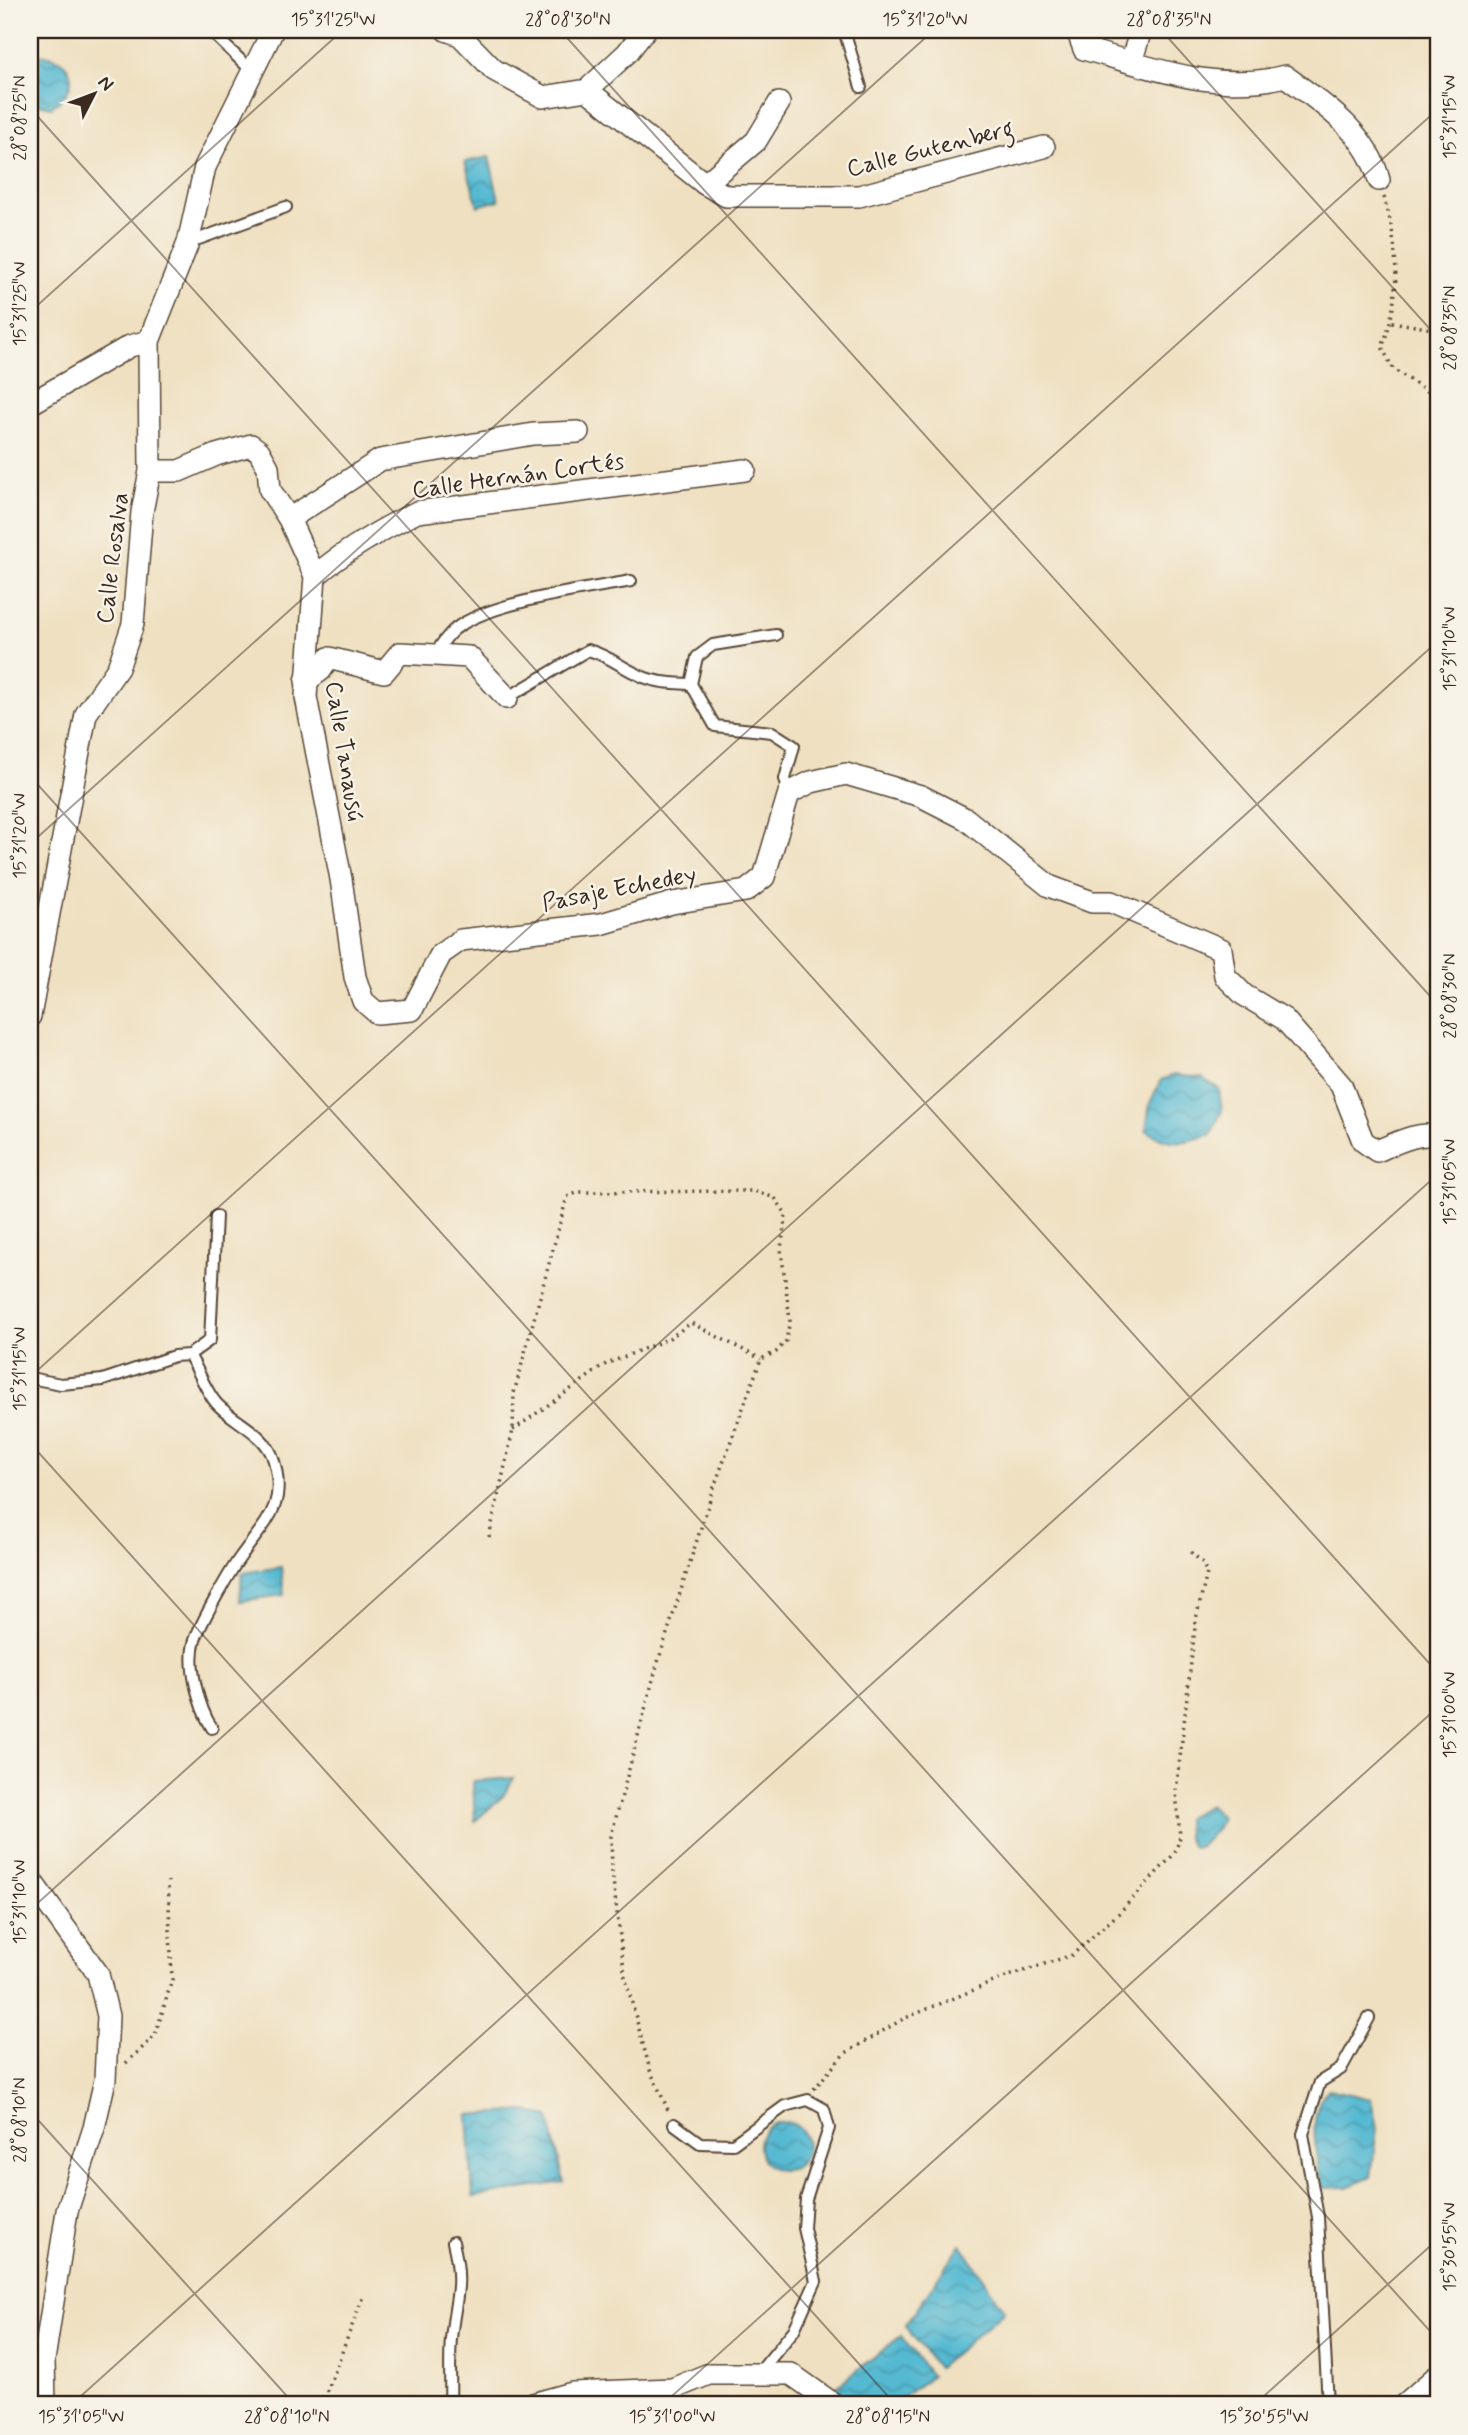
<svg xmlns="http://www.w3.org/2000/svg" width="1468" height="2435" viewBox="0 0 1468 2435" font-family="Mynerve,sans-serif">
	<defs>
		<pattern id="water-waves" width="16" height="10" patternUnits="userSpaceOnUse" patternTransform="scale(1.75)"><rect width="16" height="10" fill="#54b9d2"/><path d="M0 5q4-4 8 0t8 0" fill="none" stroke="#4797aa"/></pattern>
	</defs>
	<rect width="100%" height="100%" fill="#f7f3e8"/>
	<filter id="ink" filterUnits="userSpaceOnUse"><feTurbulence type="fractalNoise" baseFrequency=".0143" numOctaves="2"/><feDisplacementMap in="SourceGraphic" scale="14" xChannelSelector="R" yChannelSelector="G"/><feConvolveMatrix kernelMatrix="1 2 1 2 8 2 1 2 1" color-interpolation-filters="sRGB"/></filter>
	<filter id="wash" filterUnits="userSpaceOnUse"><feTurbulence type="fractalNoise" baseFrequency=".00686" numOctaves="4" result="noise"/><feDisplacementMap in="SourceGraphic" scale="28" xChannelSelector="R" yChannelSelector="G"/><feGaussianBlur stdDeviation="1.57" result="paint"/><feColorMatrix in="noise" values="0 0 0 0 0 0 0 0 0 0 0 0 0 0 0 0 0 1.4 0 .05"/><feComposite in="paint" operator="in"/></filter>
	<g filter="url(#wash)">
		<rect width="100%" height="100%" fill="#efe0c1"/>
		<!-- water -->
		<g fill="url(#water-waves)" stroke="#487278" stroke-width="2">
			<path d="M 38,54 C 75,57 83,87 51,107 L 30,102 L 30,59 Z"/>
			<polygon points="489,157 499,200 478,206 465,162"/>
			<path d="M 1173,1075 L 1202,1078 L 1219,1089 L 1222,1111 L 1211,1134 C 1186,1143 1169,1146 1146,1130 L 1150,1103 L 1161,1080 Z"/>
			<polygon points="281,1567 284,1595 240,1601 242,1573"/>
			<polygon points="514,1778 503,1796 475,1821 473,1781"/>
			<polygon points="1209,1805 1221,1817 1217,1828 1200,1846 1192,1847 1187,1837 1186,1817"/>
			<path d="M 1329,2089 L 1371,2099 L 1377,2128 L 1371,2177 L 1347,2187 L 1322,2188 C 1317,2161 1305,2108 1329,2089 Z"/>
			<polygon points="526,2111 549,2117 564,2182 473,2197 468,2115"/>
			<circle cx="783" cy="2146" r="24"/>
			<polygon points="961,2244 1004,2311 938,2368 905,2326"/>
			<path d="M 901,2336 L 931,2376 C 890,2407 879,2418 832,2390 Z"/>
		</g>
	</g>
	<g filter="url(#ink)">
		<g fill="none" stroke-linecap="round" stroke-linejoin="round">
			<!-- lane casing -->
			<g stroke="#564536" stroke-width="14">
				<g id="lane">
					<polyline points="209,30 251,70"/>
					<polyline points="844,30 861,87"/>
					<polyline points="188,243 286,207"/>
					<path d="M 434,654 C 441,646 447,635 455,629 C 488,602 588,589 631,581"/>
					<polyline points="691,684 697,657 713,645 776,635"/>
					<path d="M 507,698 L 588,650 C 609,656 618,665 637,674 C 653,683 673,683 691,684 L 715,726 L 772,732 L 794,746 L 785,779 L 789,793"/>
					<path d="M 189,1355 C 199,1370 206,1393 218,1405 C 237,1424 267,1434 274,1461 C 287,1507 265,1522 241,1556 C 230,1571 200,1624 195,1640 C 187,1664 199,1708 212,1728"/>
					<polyline points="30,1378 61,1384 103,1380 174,1356 189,1355 210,1340 216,1216"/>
					<polyline points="674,2124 700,2143 733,2144 785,2106 808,2100 824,2109 829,2128 806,2199 804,2228 816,2281 794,2330 758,2374"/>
					<path d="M 450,2405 C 451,2383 449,2361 451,2339 C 455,2297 464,2287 453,2242"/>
					<polyline points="1328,2405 1318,2217 1303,2134 1320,2082 1341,2069 1369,2018"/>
				</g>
			</g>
			<!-- street casing -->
			<g stroke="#564536" stroke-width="24">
				<g id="street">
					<polyline points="446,30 460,35 494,70 543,97 587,90 627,53 645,30"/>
					<path d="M 1077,30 L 1084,49 C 1150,67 1217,94 1285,76 C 1323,104 1367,132 1379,180"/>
					<polyline points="1131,62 1141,30"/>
					<polyline points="587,90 705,184 756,141 779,103"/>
					<polyline points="705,184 726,196 859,196 1044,147"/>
					<polyline points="30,404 130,346 149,341"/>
					<path d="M 150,471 L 179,471 L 216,455 L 251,445 L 259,451 L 268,467 L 270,490 L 289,519 L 315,576 L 306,697 L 341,879 L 355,977 L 363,1001 L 377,1013 L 412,1010 L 441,954 L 461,940 L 601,924 L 672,903 L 746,891 L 764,877 L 789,793 L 811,782 L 846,774 L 921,796 L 966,819 L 1049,886 L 1092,902 L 1111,902 L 1221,949 L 1225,976 L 1244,995 L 1284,1019 L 1341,1085 L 1363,1141 L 1377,1151 C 1394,1144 1420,1130 1438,1137"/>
					<polyline points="289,519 380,460 533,434 578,432"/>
					<path d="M 315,576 C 347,549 380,530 417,512 L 745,470"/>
					<polyline points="306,681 321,670 329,658 384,672 400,653 469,657 507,698"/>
					<polyline points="30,1016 86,714 118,668 133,624 142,512 150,471 149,341 188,243 205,167 273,30"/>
					<polyline points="30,1879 98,1974 108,2016 105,2080 94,2128 67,2211 44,2360 45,2405"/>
					<polyline points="529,2405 572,2393 672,2389 709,2374 791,2374 835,2405"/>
					<polyline points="1404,2405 1438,2375"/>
				</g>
			</g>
			<!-- path -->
			<g stroke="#564536" stroke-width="3.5" stroke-dasharray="2 5" stroke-linecap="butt">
				<path d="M 1384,197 C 1399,246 1401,300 1382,347 L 1393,369 L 1438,398"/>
				<polyline points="1392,322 1438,330"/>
				<polyline points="513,1430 606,1364 668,1339 691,1323 761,1359"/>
				<polyline points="489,1537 513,1430 514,1393 567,1197 579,1192 754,1191 775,1198 786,1214 781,1249 790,1320 786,1341 776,1352 761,1359 713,1490 657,1665 611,1836 612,1872 625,1977 650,2070 669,2112"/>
				<polyline points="126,2063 155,2036 172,1980 168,1881"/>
				<polyline points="814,2089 844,2054 903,2019 1003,1978 1072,1955 1118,1914 1175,1853 1180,1837 1176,1792 1196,1619 1207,1573 1202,1562 1187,1549"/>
				<polyline points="322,2405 364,2294"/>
			</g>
			<!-- lane -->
			<use href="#lane" stroke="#fff" stroke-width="10"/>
			<!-- street -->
			<use href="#street" stroke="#fff" stroke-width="21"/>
		</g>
	</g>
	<!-- ticks -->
	<path fill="none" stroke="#3b2a1e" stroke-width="2" stroke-opacity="0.45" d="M 560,30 L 1438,1005M 1161,30 L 1438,338M 30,108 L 1438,1673M 30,312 L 343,30M 30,776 L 1438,2340M 30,844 L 934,30M 30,1377 L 1438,109M 30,1443 L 896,2405M 30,1910 L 1438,641M 30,2111 L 295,2405M 71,2405 L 1438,1174M 662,2405 L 1438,1707M 1254,2405 L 1438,2239"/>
	<g text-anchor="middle" stroke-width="5" stroke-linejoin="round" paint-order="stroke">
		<!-- street labels -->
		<g font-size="24" fill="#3b2a1e" stroke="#f7f3e8">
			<text transform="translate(930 148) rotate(-14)" y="8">Calle Gutenberg</text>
			<text transform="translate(518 475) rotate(-8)" y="8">Calle Hernán Cortés</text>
			<text transform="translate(112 558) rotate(-83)" y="8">Calle Rosalva</text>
			<text transform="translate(345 751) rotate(81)" y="8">Calle Tanausú</text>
			<text transform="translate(619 888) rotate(-11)" y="8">Pasaje Echedey</text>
		</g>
	</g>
	<!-- margin -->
	<rect width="1468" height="2435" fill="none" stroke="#f7f3e8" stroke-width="77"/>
	<!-- north arrow -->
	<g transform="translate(94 94) rotate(48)" stroke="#f7f3e8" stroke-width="5" paint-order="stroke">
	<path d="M0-5L12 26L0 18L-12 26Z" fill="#3b2a1e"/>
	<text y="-10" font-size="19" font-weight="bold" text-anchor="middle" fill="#3b2a1e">N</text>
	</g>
	<rect x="38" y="38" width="1392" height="2358" fill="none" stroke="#3b2a1e" stroke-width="2.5"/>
	<g font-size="18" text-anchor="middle" fill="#3b2a1e">
		<text x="333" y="25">15°31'25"W</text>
		<text x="568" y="25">28°08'30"N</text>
		<text x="925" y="25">15°31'20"W</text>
		<text x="1169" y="25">28°08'35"N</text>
		<text transform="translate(1449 117) rotate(-90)" y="6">15°31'15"W</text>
		<text transform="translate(19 118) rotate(-90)" y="6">28°08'25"N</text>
		<text transform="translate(19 304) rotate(-90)" y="6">15°31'25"W</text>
		<text transform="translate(1449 328) rotate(-90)" y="6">28°08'35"N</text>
		<text transform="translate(1449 649) rotate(-90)" y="6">15°31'10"W</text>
		<text transform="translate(19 836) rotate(-90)" y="6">15°31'20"W</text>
		<text transform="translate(1449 996) rotate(-90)" y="6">28°08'30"N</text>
		<text transform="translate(1449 1182) rotate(-90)" y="6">15°31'05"W</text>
		<text transform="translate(19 1369) rotate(-90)" y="6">15°31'15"W</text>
		<text transform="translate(1449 1715) rotate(-90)" y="6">15°31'00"W</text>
		<text transform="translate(19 1902) rotate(-90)" y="6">15°31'10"W</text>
		<text transform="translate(19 2120) rotate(-90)" y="6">28°08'10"N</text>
		<text transform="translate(1449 2247) rotate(-90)" y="6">15°30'55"W</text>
		<text x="81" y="2422">15°31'05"W</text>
		<text x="287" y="2422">28°08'10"N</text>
		<text x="672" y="2422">15°31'00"W</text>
		<text x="888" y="2422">28°08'15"N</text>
		<text x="1264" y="2422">15°30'55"W</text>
	</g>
</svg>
